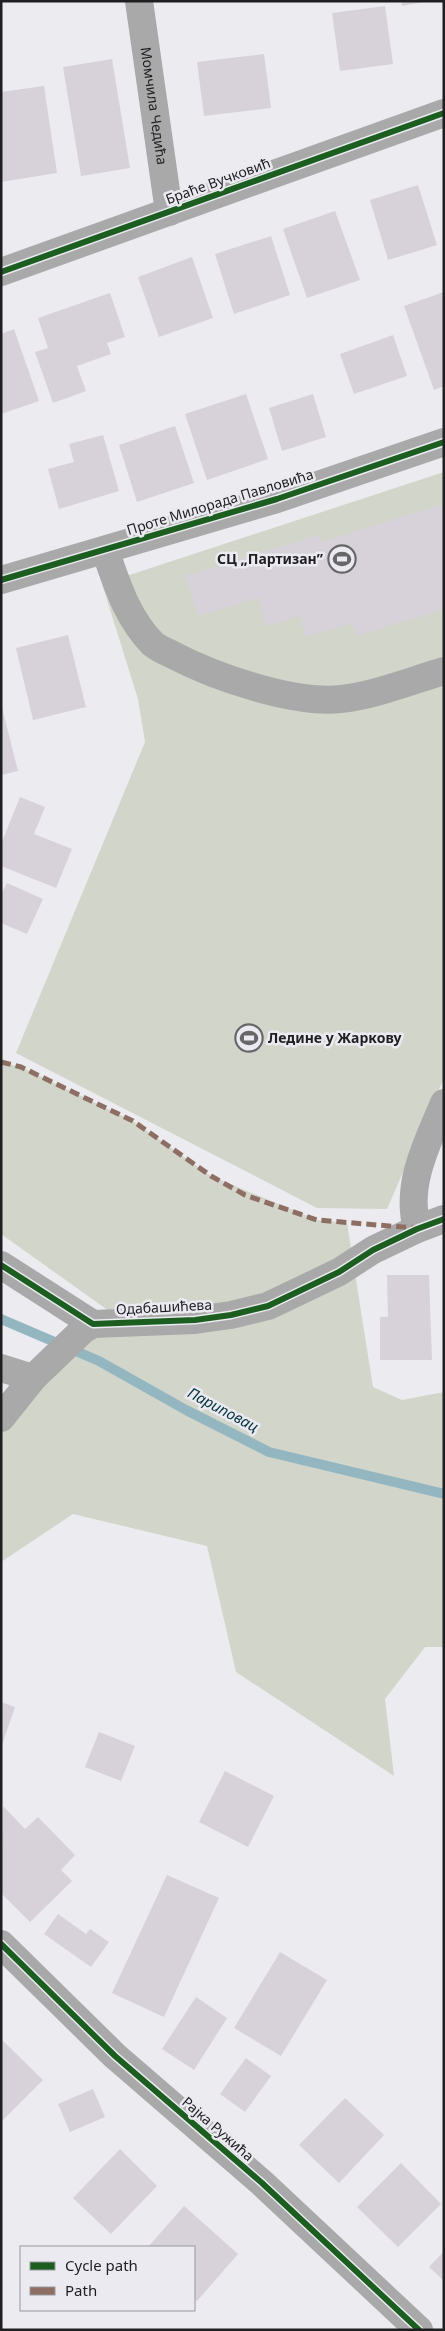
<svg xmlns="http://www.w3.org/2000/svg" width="445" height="2331" viewBox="0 0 445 2331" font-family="'Noto Sans',sans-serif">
	<rect width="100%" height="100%" fill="#ecebf0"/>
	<!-- green -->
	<g fill="#d2d5ca">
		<polygon points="444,472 444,1078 387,1209 317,1208 16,1053 145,742 138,699 102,584"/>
		<polygon points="1,1062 21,1067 133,1121 211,1176 317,1220 347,1223 373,1387 402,1400 444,1392 444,1647 425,1647 385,1699 394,1776 236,1672 207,1546 73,1514 1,1562 1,1418 109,1311 1,1234"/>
	</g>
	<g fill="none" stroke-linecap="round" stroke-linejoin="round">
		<!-- stream -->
		<polyline stroke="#94b6c1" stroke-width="10" points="1,1319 99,1361 186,1410 269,1452 444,1494"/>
	</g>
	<!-- building -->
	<g fill="#d7d2da">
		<polygon points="401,1 424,1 424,2 402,6"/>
		<polygon points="385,6 393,64 340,71 332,13"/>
		<polygon points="264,54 271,108 204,116 197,62"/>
		<polygon points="112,59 130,168 81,176 63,67"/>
		<polygon points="44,86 57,173 1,182 1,92"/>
		<polygon points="418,185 437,245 388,260 370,200"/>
		<polygon points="335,211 360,280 307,298 283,229"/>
		<polygon points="271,236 290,295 234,314 215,254"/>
		<polygon points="192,257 213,318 159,337 138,277"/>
		<polygon points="444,292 444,386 434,390 404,306"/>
		<polygon points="110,293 125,337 107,343 111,354 77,366 86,391 53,403 35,352 48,348 38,318"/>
		<polygon points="14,329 39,401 1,414 1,334"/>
		<polygon points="393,335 407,376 354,394 340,354"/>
		<polygon points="246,394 268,459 207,480 185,414"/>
		<polygon points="313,394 326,437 282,451 269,408"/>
		<polygon points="175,426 194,483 137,502 119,445"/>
		<polygon points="103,435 119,491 59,509 48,469 74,462 69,444"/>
		<polygon points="444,504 444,609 356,636 352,623 306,637 300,616 267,626 258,598 198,616 186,576 319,535 321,542"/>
		<polygon points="68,635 86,707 33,720 16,648"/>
		<polygon points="1,703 18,771 1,775"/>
		<polygon points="20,797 45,807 34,834 72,849 56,888 1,866 1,844"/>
		<polygon points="7,883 43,899 27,934 1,923 1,895"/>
		<polygon points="387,1275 429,1275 432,1360 380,1360 380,1317 388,1317"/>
		<polygon points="1,1702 15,1707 2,1745 1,1745"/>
		<polygon points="99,1732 135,1746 121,1781 85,1767"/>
		<polygon points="225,1771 274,1796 248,1847 199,1822"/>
		<polygon points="3,1806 25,1829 38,1817 75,1855 61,1870 72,1881 30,1922 1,1893"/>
		<polygon points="167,1875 219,1898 164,2017 112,1993"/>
		<polygon points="58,1914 86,1934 90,1929 109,1942 91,1967 44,1934"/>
		<polygon points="280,1952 327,1980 281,2056 234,2028"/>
		<polygon points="196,1997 227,2018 194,2070 162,2049"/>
		<polygon points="1,2039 43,2080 1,2122"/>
		<polygon points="246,2058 271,2076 245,2112 220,2094"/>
		<polygon points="93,2089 105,2117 70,2132 58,2104"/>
		<polygon points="345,2098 384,2135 339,2183 299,2145"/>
		<polygon points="120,2149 157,2186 111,2234 73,2198"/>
		<polygon points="401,2163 441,2204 398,2247 357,2207"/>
		<polygon points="184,2206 238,2254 197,2301 194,2299 194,2247 148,2247"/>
		<polygon points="444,2251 444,2281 429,2267"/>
	</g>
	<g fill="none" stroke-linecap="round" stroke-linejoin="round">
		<!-- minor -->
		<g stroke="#aaa9aa" stroke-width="28">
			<path id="s1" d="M 139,1 L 169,212"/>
			<polyline points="1,272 444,113"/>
			<path d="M 105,550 C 117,584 127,618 153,644 C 159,649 167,652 173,655 C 215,677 293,704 341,699 C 376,695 410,681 444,671"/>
			<polyline points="1,580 277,499 444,442"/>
			<path d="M 417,1229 C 405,1184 427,1144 444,1103"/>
			<polyline points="1,1265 93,1324 195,1320 231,1315 268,1306 339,1272 373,1250 417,1229 444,1219"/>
			<polyline points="1,1368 33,1378"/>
			<polyline points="1,1418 33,1378 83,1330 93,1324"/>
			<polyline points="1,1944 115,2056 262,2183 419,2330"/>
		</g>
		<!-- quiet -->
		<polyline stroke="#8d6e63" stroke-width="5" stroke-dasharray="10 5" stroke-linecap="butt" points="1,1062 21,1067 133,1121 211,1176 245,1195 317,1220 414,1228"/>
		<!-- cycleway casing -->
		<g stroke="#ebeaf1" stroke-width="9">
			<g id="cycleway">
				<polyline points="1,272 444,113"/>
				<polyline points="1,580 277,499 444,442"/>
				<polyline points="1,1265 93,1324 195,1320 231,1315 268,1306 339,1272 373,1250 417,1229 444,1219"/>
				<polyline points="1,1944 115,2056 262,2183 419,2330"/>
			</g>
		</g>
		<!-- cycleway -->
		<use href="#cycleway" stroke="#1b5e20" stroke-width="6"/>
	</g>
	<!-- icons -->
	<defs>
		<g id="stadium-ring" transform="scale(1.4375)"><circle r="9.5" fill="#ebeaf1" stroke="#676669" stroke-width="1.5"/><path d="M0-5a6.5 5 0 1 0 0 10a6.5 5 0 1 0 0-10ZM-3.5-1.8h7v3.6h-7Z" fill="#676669"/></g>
	</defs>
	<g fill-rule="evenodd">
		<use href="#stadium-ring" x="342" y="559"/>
		<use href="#stadium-ring" x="249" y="1038"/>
	</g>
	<g text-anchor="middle" stroke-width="5" stroke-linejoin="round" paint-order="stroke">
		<!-- street labels -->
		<g font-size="14" fill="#1f1e21" stroke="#ebeaf1">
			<text dy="5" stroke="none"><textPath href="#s1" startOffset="106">Момчила Чедића</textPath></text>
			<text transform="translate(218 181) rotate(-20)" y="5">Браће Вучковић</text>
			<text transform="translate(220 502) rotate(-17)" y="5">Проте Милорада Павловића</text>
			<text transform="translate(164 1307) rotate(-3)" y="5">Одабашићева</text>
			<text transform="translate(218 2129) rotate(41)" y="5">Рајка Ружића</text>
		</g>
		<!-- poi labels -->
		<g font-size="14" font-weight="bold" fill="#1f1e21" stroke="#ebeaf1" text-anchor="end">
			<text x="323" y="564">СЦ „Партизан”</text>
			<text x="268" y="1043" text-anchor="start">Ледине у Жаркову</text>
		</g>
		<!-- water labels -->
		<g font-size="15" font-style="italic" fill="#02333e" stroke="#ebeaf1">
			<text transform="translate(223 1410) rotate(28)" y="5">Париповац</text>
		</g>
	</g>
	<!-- border -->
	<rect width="445" height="2331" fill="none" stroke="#1f1e21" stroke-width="5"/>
	<!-- legend -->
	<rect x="20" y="2246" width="175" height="65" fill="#ebeaf1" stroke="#99989e"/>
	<rect x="30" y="2262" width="25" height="8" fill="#1b5e20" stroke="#99989e"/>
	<text x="65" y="2271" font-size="15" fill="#1f1e21">Cycle path</text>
	<rect x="30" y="2287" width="25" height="8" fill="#8d6e63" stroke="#99989e"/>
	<text x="65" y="2296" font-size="15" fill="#1f1e21">Path</text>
</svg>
